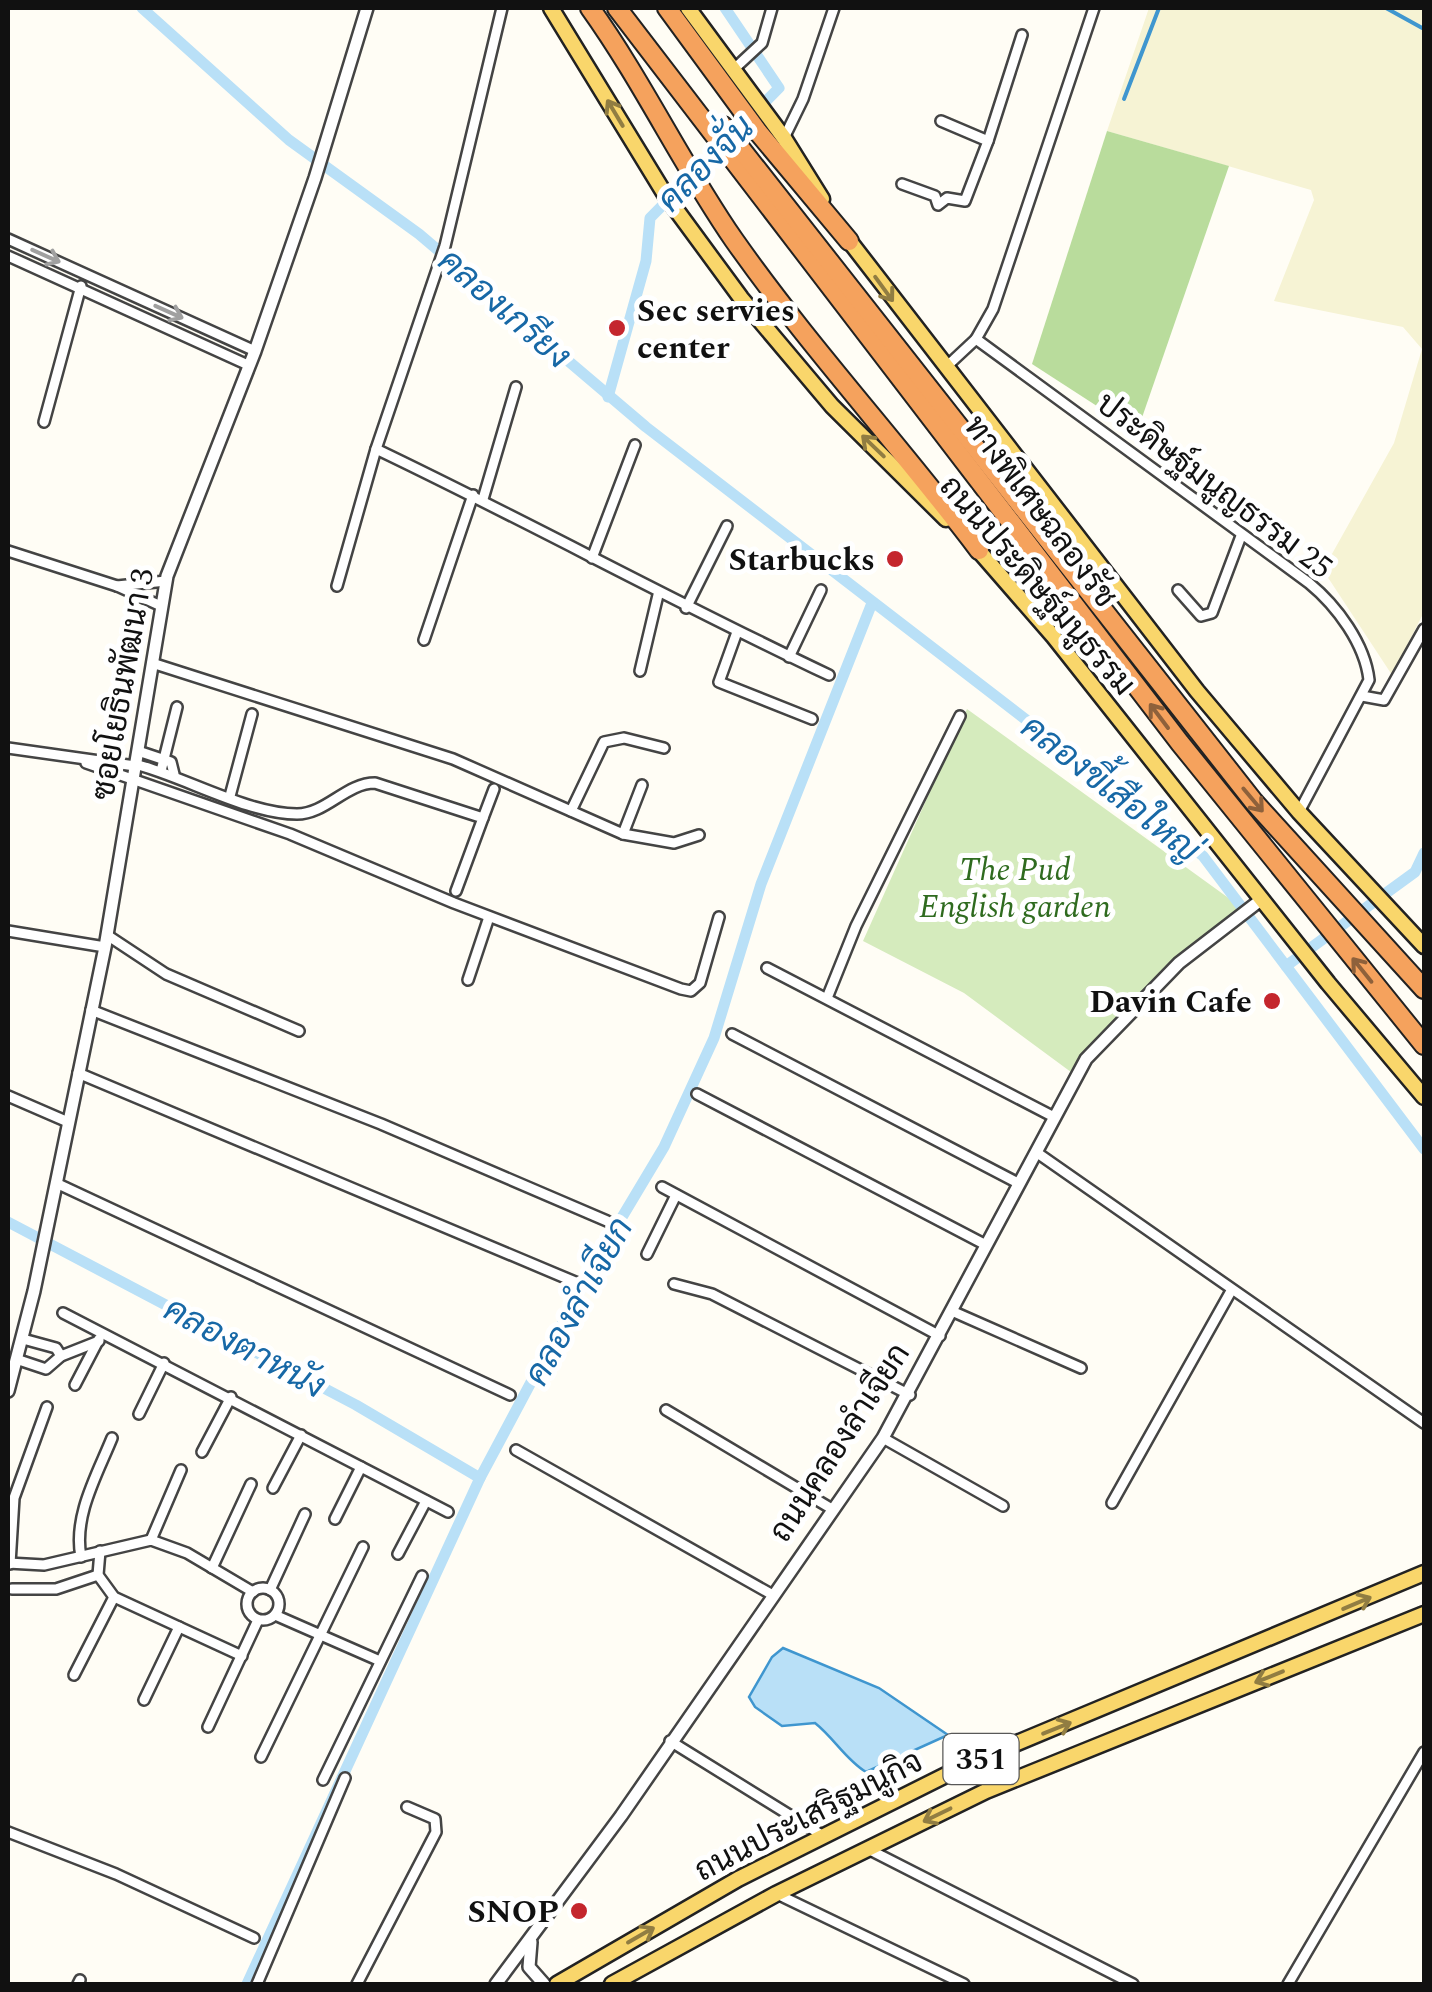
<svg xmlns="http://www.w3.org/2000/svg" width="1432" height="1992" viewBox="0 0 1432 1992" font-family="Spectral,Sarabun,serif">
	<rect width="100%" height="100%" fill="#fffdf5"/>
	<!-- farmland -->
	<polygon fill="#f6f3d4" points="1149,8 1424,8 1424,612 1392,675 1323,570 1394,443 1422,349 1403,327 1274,301 1314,200 1311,190 1107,131"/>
	<!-- green -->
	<polygon fill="#d5ebbd" points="967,709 1241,907 1075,1075 964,993 863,941"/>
	<!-- forest -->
	<polygon fill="#b9dc9c" points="1107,131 1229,166 1137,432 1032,364"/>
	<!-- water -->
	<path fill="#b9e0f7" stroke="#3f96cf" stroke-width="2.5" d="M 783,1648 L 879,1688 L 948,1735 L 866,1772 C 846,1760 834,1738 815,1723 L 782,1726 L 755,1707 L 749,1697 L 772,1657 Z"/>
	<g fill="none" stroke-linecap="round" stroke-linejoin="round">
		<!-- stream -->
		<g stroke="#3f96cf" stroke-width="4">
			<polyline points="1386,8 1424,29"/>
			<polyline points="1124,99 1159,8"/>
		</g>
		<!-- canal -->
		<g stroke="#b9e0f7" stroke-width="11">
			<polyline points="142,8 289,140 419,234 646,427 1203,856 1424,1149"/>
			<polyline points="608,397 646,261 650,218 779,88 725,8"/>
			<polyline points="1286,966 1415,872 1424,853"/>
			<polyline points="8,1222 356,1405 480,1478"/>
			<polyline points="247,1984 480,1478 594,1264 664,1147 714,1038 761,884 872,603"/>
		</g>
		<!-- minor casing -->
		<g stroke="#444" stroke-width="14">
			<g id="minor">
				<path d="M 502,8 L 445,246 L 376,449 C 529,522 676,603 829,675"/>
				<polyline points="734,69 762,43 772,8"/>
				<polyline points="784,138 803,99 834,8"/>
				<polyline points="988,141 1022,35"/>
				<polyline points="902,184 935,196 938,205 947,198 965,201 988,141 941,121"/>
				<polyline points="8,239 255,351"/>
				<polyline points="8,256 248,365"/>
				<path d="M 976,339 L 1309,583 C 1337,606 1365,644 1369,680 L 1299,812"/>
				<polyline points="946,367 976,339 993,309 1094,8"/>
				<polyline points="44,422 81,286"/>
				<polyline points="483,499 516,387"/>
				<polyline points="8,551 117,586 161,606"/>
				<polyline points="592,558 635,445"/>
				<polyline points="117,586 166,581"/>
				<polyline points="337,586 376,449"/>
				<polyline points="1178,590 1201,616 1212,613 1241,536"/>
				<polyline points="686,608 727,526"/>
				<polyline points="737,632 719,682 812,719"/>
				<polyline points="424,640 473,495"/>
				<polyline points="789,657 821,590"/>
				<polyline points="152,663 453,759 623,834 674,843 699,835"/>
				<polyline points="640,671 658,595"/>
				<polyline points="1362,696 1384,700 1424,629"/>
				<polyline points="8,748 135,766"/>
				<polyline points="138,751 171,762 174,774"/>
				<polyline points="86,763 290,834 454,903 681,989 691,991 700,983 719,917"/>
				<path d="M 135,764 C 185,777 248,814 297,814 C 326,814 346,783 375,783 L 483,818 L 456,891"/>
				<polyline points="161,771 177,707"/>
				<polyline points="230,796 252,714"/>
				<polyline points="571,811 604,742 624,738 664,748"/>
				<polyline points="483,818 494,789"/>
				<polyline points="623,834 642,785"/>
				<polyline points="8,931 105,947"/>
				<polyline points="107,935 166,974 299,1031"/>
				<polyline points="767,968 1054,1117"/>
				<polyline points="468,980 489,917"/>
				<polyline points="827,998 856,926 960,716"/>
				<polyline points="91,1010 381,1124 607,1221"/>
				<polyline points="732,1034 1018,1183"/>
				<polyline points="78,1073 580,1284"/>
				<polyline points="697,1094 986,1245"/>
				<polyline points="8,1096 68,1122"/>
				<polyline points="1036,1152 1424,1423"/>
				<polyline points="56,1183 510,1395"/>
				<polyline points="662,1187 940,1336"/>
				<polyline points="647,1254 676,1195"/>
				<polyline points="674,1284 712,1294 910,1395"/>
				<polyline points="954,1312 1081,1368"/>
				<polyline points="63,1313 448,1512"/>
				<polyline points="23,1339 56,1348 61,1356"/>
				<polyline points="16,1359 46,1369 61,1356 99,1341"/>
				<polyline points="75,1385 99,1339"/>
				<polyline points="666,1410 832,1509"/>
				<polyline points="139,1414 164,1363"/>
				<polyline points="883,1438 1003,1506"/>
				<polyline points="516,1450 771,1594"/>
				<polyline points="202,1452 231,1397"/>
				<polyline points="273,1488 301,1435"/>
				<polyline points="1112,1503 1231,1291"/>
				<polyline points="335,1519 361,1467"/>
				<polyline points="151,1540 181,1470"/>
				<polyline points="100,1551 98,1575 114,1597 242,1656"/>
				<polyline points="398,1554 426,1501"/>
				<path d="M 81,1557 C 73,1516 97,1475 112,1438"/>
				<polyline points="8,1563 44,1565 151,1540 187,1553 253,1592"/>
				<polyline points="10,1564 14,1498 47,1407"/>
				<polyline points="212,1568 251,1484"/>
				<circle cx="263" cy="1604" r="16"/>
				<polyline points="12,1589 56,1589 98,1575"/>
				<polyline points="270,1590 305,1514"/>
				<polyline points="275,1615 380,1661"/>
				<polyline points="74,1675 114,1597"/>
				<polyline points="144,1700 179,1627"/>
				<polyline points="208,1727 258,1620"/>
				<polyline points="670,1741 825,1837"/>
				<polyline points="261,1757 363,1547"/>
				<polyline points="323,1780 422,1576"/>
				<polyline points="8,1832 116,1874 254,1938"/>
				<polyline points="868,1849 1133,1984"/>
				<polyline points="777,1894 964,1984"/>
				<polyline points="78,1984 80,1980"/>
				<polyline points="257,1984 345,1778"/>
				<polyline points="357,1984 436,1832 435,1819 407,1807"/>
				<polyline points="1288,1984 1424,1752"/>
			</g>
		</g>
		<!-- tertiary casing -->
		<g stroke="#444" stroke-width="16">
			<g id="tertiary">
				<polyline points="8,1391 34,1291 105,947 167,576 255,351 315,178 367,8"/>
				<polyline points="531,1942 529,1967 544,1984"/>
				<polyline points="496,1984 621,1816 883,1438 1086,1059 1179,963 1262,899"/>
			</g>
		</g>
		<!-- primary casing -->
		<g stroke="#222" stroke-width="19">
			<g id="primary">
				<polyline points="551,8 666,196 741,298 832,406 946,519"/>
				<polyline points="688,8 784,138 822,199"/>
				<polyline points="844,234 1197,691 1299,812 1424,946"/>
				<polyline points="973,544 1054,637 1328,983 1424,1097"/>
				<polyline points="557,1984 738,1879 974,1761 1424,1573"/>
				<polyline points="612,1984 776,1894 986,1791 1424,1614"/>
			</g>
		</g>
		<!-- motorway casing -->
		<g stroke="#222" stroke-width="22">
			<g id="motorway">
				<path d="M 590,8 C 643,82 682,165 734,240 C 810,348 899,444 979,550"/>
				<polyline points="617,8 1180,743 1424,1045"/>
				<polyline points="667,8 758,132 849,241"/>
				<polyline points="723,126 1254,802 1424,989"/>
			</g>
		</g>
		<!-- minor -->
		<use href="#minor" stroke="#fff" stroke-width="9"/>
		<!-- tertiary -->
		<use href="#tertiary" stroke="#fff" stroke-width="11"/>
		<!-- primary -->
		<use href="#primary" stroke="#f9d66b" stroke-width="14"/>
		<!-- motorway -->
		<use href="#motorway" stroke="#f5a25d" stroke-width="18"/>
	</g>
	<!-- one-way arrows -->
	<defs><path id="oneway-shaft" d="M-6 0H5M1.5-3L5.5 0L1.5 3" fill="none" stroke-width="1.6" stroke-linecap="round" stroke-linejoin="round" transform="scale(2.5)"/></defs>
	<g stroke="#917d42">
		<use href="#oneway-shaft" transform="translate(615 113) rotate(-121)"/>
		<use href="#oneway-shaft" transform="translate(884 289) rotate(54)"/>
		<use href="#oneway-shaft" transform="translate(873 446) rotate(-136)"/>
		<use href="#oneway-shaft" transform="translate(1357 1603) rotate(-23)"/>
		<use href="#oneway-shaft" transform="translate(1269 1677) rotate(158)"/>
		<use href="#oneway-shaft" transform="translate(1057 1728) rotate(-22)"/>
		<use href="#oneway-shaft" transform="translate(937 1815) rotate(154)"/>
		<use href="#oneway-shaft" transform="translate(641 1935) rotate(-30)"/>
	</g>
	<g stroke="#a0a0a0">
		<use href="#oneway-shaft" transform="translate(46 256) rotate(24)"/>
		<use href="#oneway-shaft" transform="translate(169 312) rotate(24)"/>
	</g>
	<g stroke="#8e613b">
		<use href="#oneway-shaft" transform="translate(1159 716) rotate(-127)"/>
		<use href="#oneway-shaft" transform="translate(1253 800) rotate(50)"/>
		<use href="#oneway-shaft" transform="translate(1362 970) rotate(-129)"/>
	</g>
	<!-- markers -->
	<g fill="#c4262e" stroke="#fff" stroke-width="4">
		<circle cx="617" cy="328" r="10"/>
		<circle cx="895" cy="559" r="10"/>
		<circle cx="1272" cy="1001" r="10"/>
		<circle cx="579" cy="1911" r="10"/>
	</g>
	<g text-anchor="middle" stroke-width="10" stroke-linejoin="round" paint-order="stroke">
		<!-- shield labels -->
		<rect fill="#fff" stroke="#585858" stroke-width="2.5" x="943.5" y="1734" width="75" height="50" rx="8"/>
		<g font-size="30" font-weight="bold" fill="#111">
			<text x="981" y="1769">351</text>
		</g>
		<!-- poi labels -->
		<g font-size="32" font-weight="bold" fill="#111" stroke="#fff" text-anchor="end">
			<text x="637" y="321" text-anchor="start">Sec servies<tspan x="637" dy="37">center</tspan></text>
			<text x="875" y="570">Starbucks</text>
			<text x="1252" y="1012">Davin Cafe</text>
			<text x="559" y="1922">SNOP</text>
		</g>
		<!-- street labels -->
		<g font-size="32" fill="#111" stroke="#fff">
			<text transform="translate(1215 485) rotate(37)" y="11">ประดิษฐ์มนูญธรรม 25</text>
			<text transform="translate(1041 511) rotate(53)" y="11">ทางพิเศษฉลองรัช</text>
			<text transform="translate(1038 585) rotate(49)" y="11">ถนนประดิษฐ์มนูธรรม</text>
			<text transform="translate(122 684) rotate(-80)" y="11">ซอยโยธินพัฒนา 3</text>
			<text transform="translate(839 1442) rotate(-57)" y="11">ถนนคลองลำเจียก</text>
			<text transform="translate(808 1815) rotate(-27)" y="11">ถนนประเสริฐมนูกิจ</text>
		</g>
		<!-- park labels -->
		<g font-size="32" font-style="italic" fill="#2f6b1f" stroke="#fff">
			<text x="1015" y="880">The Pud<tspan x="1015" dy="37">English garden</tspan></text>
		</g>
		<!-- water labels -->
		<g font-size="35" font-style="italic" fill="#1768a6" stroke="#fff">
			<text transform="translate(705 163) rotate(-45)" y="12">คลองจั่น</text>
			<text transform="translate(505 308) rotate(41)" y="12">คลองเกรียง</text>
			<text transform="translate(1111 788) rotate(38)" y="12">คลองขี้เสือใหญ่</text>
			<text transform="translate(578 1301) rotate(-61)" y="12">คลองลำเจียก</text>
			<text transform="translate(245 1347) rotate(28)" y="12">คลองตาหนัง</text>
		</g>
	</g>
	<!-- border -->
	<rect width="1432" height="1992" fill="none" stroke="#111111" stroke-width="20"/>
</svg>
